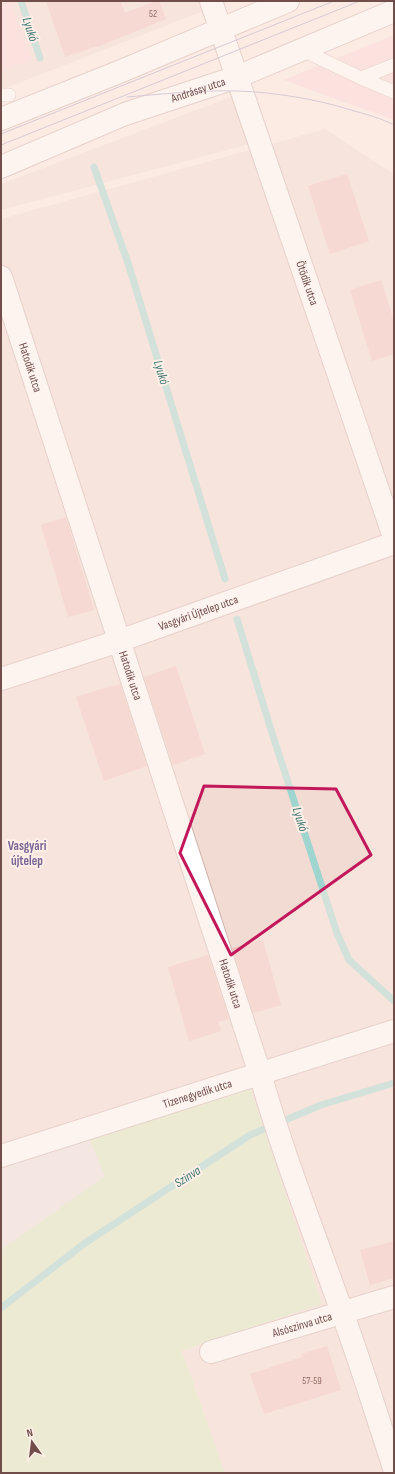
<svg xmlns="http://www.w3.org/2000/svg" width="395" height="1474" viewBox="0 0 395 1474" font-family="'Sofia Sans Condensed',sans-serif">
	<rect width="100%" height="100%" fill="#fbebe3"/>
	<!-- residential -->
	<g fill="#f2dbd2">
		<polygon points="1,1 229,1 1,90"/>
		<polygon points="239,94 250,144 1,210 1,184"/>
		<polygon points="325,129 394,174 394,1473 225,1473 182,1351 322,1303 1,1165 1,219"/>
	</g>
	<!-- commercial -->
	<g fill="#fbd8d7">
		<polygon points="1,1 10,1 32,59 1,71"/>
		<polygon points="394,35 394,120 283,80"/>
	</g>
	<!-- industrial -->
	<polygon fill="#eae0dd" points="88,1136 106,1176 1,1250 1,1165"/>
	<!-- green -->
	<polygon fill="#dbe8c2" points="249,1084 322,1304 182,1351 225,1473 1,1473 1,1250 105,1176 88,1136"/>
	<g fill="none" stroke-linecap="round" stroke-linejoin="round">
		<!-- stream -->
		<g stroke="#9fd5cf" stroke-width="7">
			<polyline points="21,1 40,58"/>
			<polyline points="94,167 128,263 225,579"/>
			<polyline points="237,619 272,733 337,933 349,960 394,1001"/>
			<polyline points="1,1308 85,1243 250,1135 321,1105 394,1083"/>
		</g>
	</g>
	<!-- building -->
	<g fill="#efc3bc">
		<polygon points="46,1 120,1 125,13 156,1 159,1 166,19 97,47 97,46 65,57"/>
		<polygon points="347,174 369,241 330,254 308,186"/>
		<polygon points="381,280 394,321 394,354 372,361 350,290"/>
		<polygon points="66,517 94,610 68,617 41,525"/>
		<polygon points="176,666 205,754 173,765 144,677"/>
		<polygon points="120,684 147,766 104,781 76,697 111,686 111,687"/>
		<polygon points="263,940 281,1005 253,1013 232,948"/>
		<polygon points="208,955 229,1019 218,1022 221,1031 189,1041 168,967"/>
		<polygon points="394,1241 394,1278 370,1285 360,1250"/>
		<polygon points="327,1346 341,1390 264,1414 250,1374 302,1357 301,1354"/>
	</g>
	<g fill="none" stroke-linecap="round" stroke-linejoin="round">
		<!-- service casing -->
		<g stroke="#ceb3ad" stroke-width="14">
			<g id="service">
				<polyline points="302,50 361,78 394,65"/>
				<polyline points="361,78 394,92"/>
				<polyline points="1,95 9,95"/>
			</g>
		</g>
		<!-- minor casing -->
		<g stroke="#ceb3ad" stroke-width="24">
			<g id="minor">
				<path id="s1" d="M 211,1 L 394,537"/>
				<path id="s2" d="M 1,277 L 260,1074 C 283,1154 314,1233 342,1312 C 361,1364 377,1416 394,1468"/>
				<path id="s3" d="M 1,679 L 119,641 L 394,543"/>
				<path id="s4" d="M 1,1156 L 394,1031"/>
				<path id="s5" d="M 211,1352 L 394,1297"/>
			</g>
		</g>
		<!-- tertiary casing -->
		<g stroke="#ceb3ad" stroke-width="24">
			<g id="tertiary">
				<polyline points="1,119 119,72 288,1"/>
				<path id="s6" d="M 1,167 L 125,114 L 237,77 L 394,11"/>
			</g>
		</g>
		<!-- service -->
		<use href="#service" stroke="#fff" stroke-width="13"/>
		<!-- minor -->
		<use href="#minor" stroke="#fff" stroke-width="22"/>
		<!-- tertiary -->
		<use href="#tertiary" stroke="#fff" stroke-width="22"/>
		<!-- tram -->
		<g stroke="#aca2c3" stroke-width="1">
			<path d="M 127,97 C 163,94 200,90 237,91 C 273,92 316,99 351,110 C 365,114 381,118 394,125"/>
			<polyline points="1,134 334,1"/>
			<polyline points="1,145 360,1"/>
		</g>
	</g>
	<!-- marked area -->
	<path d="M0 0H395V1474H0ZM 204,786 L 336,789 L 371,855 L 231,955 L 180,853 Z" fill="#fbebe3" fill-opacity=".55" fill-rule="evenodd"/>
	<path fill="none" stroke="#c2185b" stroke-width="3" stroke-linejoin="round" d="M 204,786 L 336,789 L 371,855 L 231,955 L 180,853 Z"/>
	<g text-anchor="middle" stroke-width="4" stroke-linejoin="round" paint-order="stroke">
		<!-- number labels -->
		<g font-size="10" fill="#916b66">
			<text x="153" y="17">52</text>
			<text x="312" y="1384">57-59</text>
		</g>
		<!-- street labels -->
		<g font-size="12" fill="#724e4a" stroke="#fef0e9">
			<text dy="4" stroke="none"><textPath href="#s6" startOffset="212">Andrássy utca</textPath></text>
			<text dy="4" stroke="none"><textPath href="#s1" startOffset="298">Ötödik utca</textPath></text>
			<text dy="4" stroke="none"><textPath href="#s2" startOffset="95">Hatodik utca</textPath></text>
			<text dy="4" stroke="none"><textPath href="#s3" startOffset="208">Vasgyári Újtelep utca</textPath></text>
			<text dy="4" stroke="none"><textPath href="#s2" startOffset="419">Hatodik utca</textPath></text>
			<text dy="4" stroke="none"><textPath href="#s2" startOffset="743">Hatodik utca</textPath></text>
			<text dy="4" stroke="none"><textPath href="#s4" startOffset="206">Tizenegyedik utca</textPath></text>
			<text dy="4" stroke="none"><textPath href="#s5" startOffset="95">Alsószinva utca</textPath></text>
		</g>
		<!-- water labels -->
		<g font-size="13" font-style="italic" fill="#3f7772" stroke="#fef0e9">
			<text transform="translate(31 29) rotate(72)" y="5">Lyukó</text>
			<text transform="translate(162 372) rotate(73)" y="5">Lyukó</text>
			<text transform="translate(301 819) rotate(72)" y="5">Lyukó</text>
			<text transform="translate(187 1176) rotate(-33)" y="5">Szinva</text>
		</g>
		<!-- neighbourhood labels -->
		<g font-size="13" font-weight="bold" fill="#796695" stroke="#fef0e9">
			<text x="27" y="850">Vasgyári<tspan x="27" dy="15">újtelep</tspan></text>
		</g>
	</g>
	<!-- border -->
	<rect width="395" height="1474" fill="none" stroke="#724e4a" stroke-width="4"/>
	<!-- north arrow -->
	<g transform="translate(32 1442) rotate(346)" stroke="#fef0e9" stroke-width="3" paint-order="stroke">
	<path d="M0-3L7 15L0 10L-7 15Z" fill="#724e4a"/>
	<text y="-6" font-size="11" font-weight="bold" text-anchor="middle" fill="#724e4a">N</text>
	</g>
</svg>
